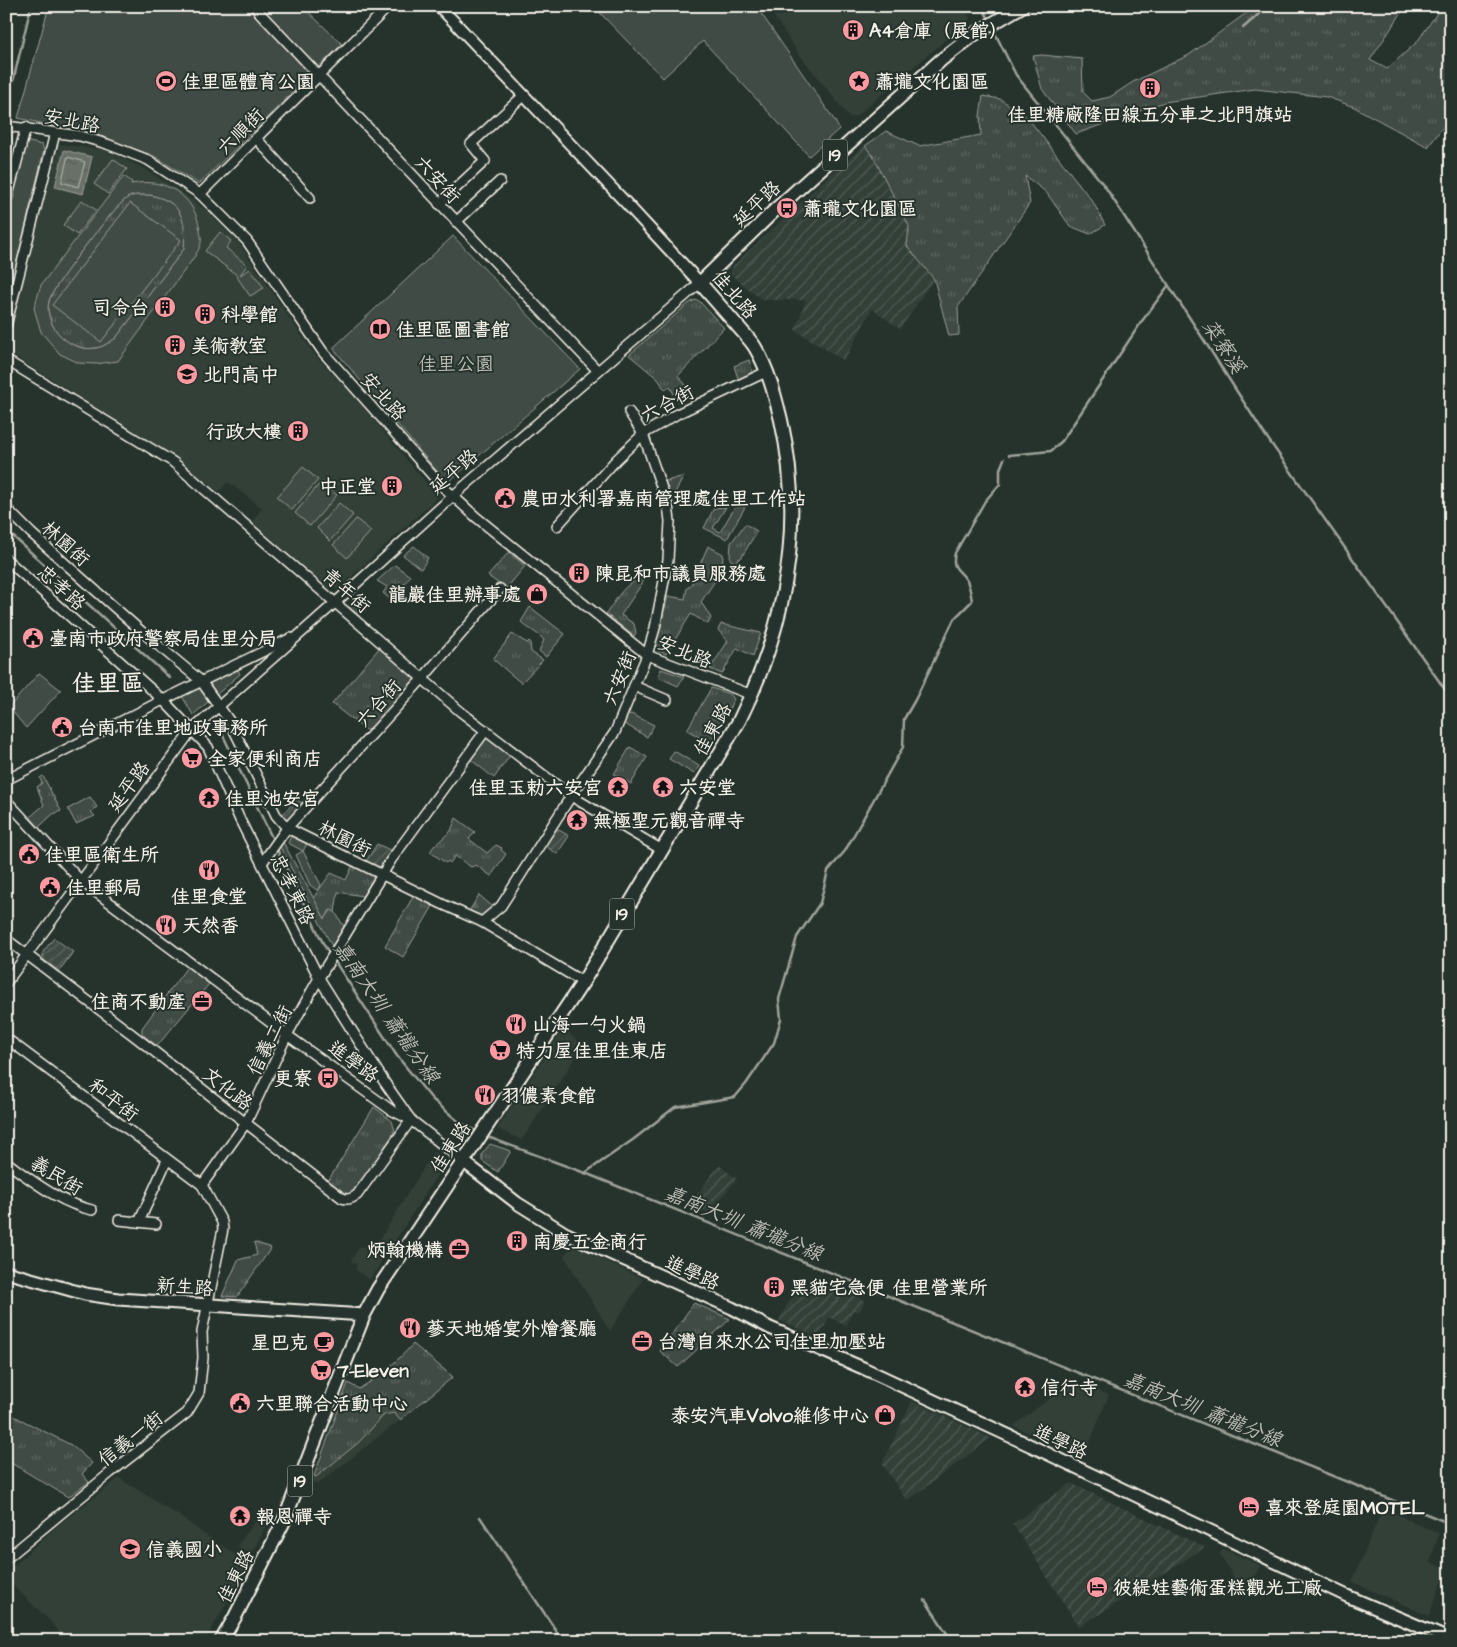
<svg xmlns="http://www.w3.org/2000/svg" width="1457" height="1647" viewBox="0 0 1457 1647" font-family="'Architects Daughter','LXGW WenKai TC',sans-serif">
	<defs>
		<pattern id="industrial-furrows" width="10" height="10" patternUnits="userSpaceOnUse" patternTransform="scale(1.25)"><rect width="10" height="10" fill="#333f39"/><path d="M-1 1l2-2M0 10L10 0M9 11l2-2" fill="none" stroke="#515b56"/></pattern>
		<pattern id="grass-tufts" width="24" height="20" patternUnits="userSpaceOnUse" patternTransform="scale(1.25)"><rect width="24" height="20" fill="#414b45"/><path d="M3 7l-1-3M5 7V3M7 7l1-3M15 17l-1-3M17 17v-4M19 17l1-3" fill="none" stroke="#5d6560"/></pattern>
		<pattern id="forest-firs" width="22" height="20" patternUnits="userSpaceOnUse" patternTransform="scale(1.25)"><rect width="22" height="20" fill="#414b45"/><path d="M5 1l3.5 6h-7zM16 11l3.5 6h-7z" fill="#5d6560"/></pattern>
		<pattern id="garden-furrows" width="10" height="10" patternUnits="userSpaceOnUse" patternTransform="scale(1.25)"><rect width="10" height="10" fill="#414b45"/><path d="M-1 1l2-2M0 10L10 0M9 11l2-2" fill="none" stroke="#5d6560"/></pattern>
		<pattern id="water-ripples" width="26" height="14" patternUnits="userSpaceOnUse" patternTransform="scale(1.25)"><rect width="26" height="14" fill="#676f68"/><path d="M2 4q2-2 4 0t4 0M15 11q2-2 4 0t4 0" fill="none" stroke="#565a55"/></pattern>
	</defs>
	<rect width="100%" height="100%" fill="#26332d"/>
	<filter id="ink" filterUnits="userSpaceOnUse"><feTurbulence type="fractalNoise" baseFrequency=".02" numOctaves="2"/><feDisplacementMap in="SourceGraphic" scale="10" xChannelSelector="R" yChannelSelector="G"/><feConvolveMatrix kernelMatrix="1 2 1 2 8 2 1 2 1" color-interpolation-filters="sRGB"/></filter>
	<g filter="url(#ink)">
		<!-- built -->
		<g fill="#333f39">
			<polygon points="767,6 966,6 970,19 866,108 855,117 849,117 799,54"/>
			<polygon points="60,144 105,150 145,169 186,195 207,211 238,242 314,354 351,393 438,497 338,589 329,589 252,522 262,508 228,482 217,493 181,461 6,351 21,281"/>
			<polygon points="563,1029 569,1033 583,1046 522,1140 497,1129"/>
			<polygon points="434,1151 442,1157 441,1169 370,1280 355,1269 357,1265 351,1261 360,1246 372,1252"/>
			<polygon points="572,1245 643,1279 610,1331 564,1256"/>
			<polygon points="1073,1381 1109,1395 1084,1457 1013,1426"/>
			<polygon points="394,1413 400,1420 317,1485 311,1481 314,1476 316,1477 358,1443 384,1415 391,1415"/>
			<polygon points="119,1478 184,1519 204,1534 249,1563 205,1641 65,1641 51,1622 6,1579 6,1573 56,1527"/>
			<polygon points="1383,1507 1439,1534 1430,1562 1446,1569 1429,1616 1352,1582"/>
			<polygon points="260,1515 268,1521 252,1554 237,1546"/>
			<polygon points="1223,1549 1260,1565 1245,1597 1220,1554"/>
		</g>
		<!-- industrial -->
		<g fill="url(#industrial-furrows)">
			<polygon points="865,146 873,156 909,226 907,246 934,279 900,329 872,309 844,361 795,330 806,300 762,300 730,274 733,266 837,168"/>
			<polygon points="719,1165 737,1179 708,1213 689,1205"/>
			<polygon points="816,1275 865,1301 859,1312 853,1310 846,1326 829,1317 819,1338 779,1320 789,1301"/>
			<polygon points="912,1401 991,1438 907,1501 882,1464"/>
			<polygon points="1071,1483 1204,1547 1204,1548 1079,1627 1013,1524"/>
		</g>
		<!-- grass -->
		<g fill="url(#grass-tufts)" stroke="#9a9e96">
			<polygon points="1250,6 1406,6 1370,60 1387,69 1417,42 1442,6 1451,6 1451,116 1428,147 1354,107 1327,97 1255,89 1164,102 1076,134 1042,89 1033,56 1042,55 1082,59 1083,92 1092,101 1110,97 1133,82 1189,55 1249,11"/>
			<polygon points="983,96 1000,99 1027,117 1093,202 1105,225 1090,234 1070,226 1046,192 1025,176 1030,203 958,307 959,335 949,336 934,279 907,246 909,226 873,156 865,146 886,131 919,146 981,135 980,116"/>
			<path d="M 150,195 C 181,201 187,219 184,249 L 116,338 C 110,342 103,347 96,348 C 71,353 43,327 49,301 C 53,285 113,208 127,198 C 133,194 143,195 150,195 Z"/>
			<polygon points="695,300 699,301 724,328 678,376 692,392 679,403 670,387 665,390 658,379 629,355 688,304"/>
			<polygon points="749,360 752,370 751,376 739,381 734,366"/>
			<polygon points="684,476 671,500 663,482"/>
			<polygon points="726,507 713,528 720,532 735,507 745,507 727,539 704,528 714,508"/>
			<polygon points="745,524 757,531 741,558 738,559 735,563 730,559 731,543"/>
			<polygon points="414,546 428,558 421,569 403,555"/>
			<polygon points="708,546 723,554 722,570 701,602 711,618 708,624 691,614 666,654 657,650 655,643 668,596 685,599 687,588 691,585"/>
			<polygon points="509,552 525,566 506,589 488,576"/>
			<polygon points="395,565 410,576 392,601 383,593 387,587 377,581"/>
			<path d="M 645,576 L 645,579 L 621,615 L 634,624 L 636,633 L 634,636 L 606,614 C 618,597 624,583 645,576 Z"/>
			<polygon points="356,600 366,607 359,615 350,608 350,604"/>
			<path d="M 530,607 L 565,634 L 546,657 L 539,651 L 544,640 C 537,632 528,629 521,622 Z"/>
			<polygon points="721,624 761,633 753,656 737,648 722,674 710,669 728,641 718,630"/>
			<polygon points="512,634 527,643 529,641 530,642 531,652 543,660 521,683 493,659"/>
			<polygon points="380,647 413,675 416,681 368,732 332,704"/>
			<polygon points="661,669 684,677 678,686 658,677"/>
			<polygon points="711,688 730,694 734,699 711,744 687,730"/>
			<polygon points="631,714 654,725 647,737 623,723 628,715"/>
			<polygon points="489,737 511,754 494,778 470,759 484,738"/>
			<polygon points="630,747 647,757 631,784 614,774"/>
			<polygon points="674,751 699,766 694,774 669,759"/>
			<polygon points="43,776 61,811 53,814 39,827 30,817 44,805 37,787 42,783 40,778"/>
			<polygon points="90,797 97,807 91,812 95,816 76,824 68,809"/>
			<polygon points="456,818 475,832 469,839 487,853 496,845 502,848 501,850 506,854 491,876 476,865 471,867 455,856 450,863 448,861 446,863 430,852 434,846 451,831"/>
			<polygon points="353,865 375,876 363,896 338,892 335,912 330,910 325,919 313,898 331,873 346,880"/>
			<polygon points="414,895 433,906 403,957 385,946"/>
			<polygon points="187,967 209,984 157,1046 142,1034 142,1028"/>
			<polygon points="374,1107 392,1121 395,1131 359,1187 349,1196 344,1195 328,1181"/>
			<polygon points="490,1144 511,1151 498,1172 482,1161 482,1154"/>
			<polygon points="254,1242 271,1248 237,1297 222,1296 238,1260 257,1255"/>
			<polygon points="694,1303 730,1319 678,1367 660,1351"/>
			<path d="M 413,1344 L 453,1377 L 400,1420 L 394,1413 L 384,1415 L 358,1443 L 316,1477 L 314,1476 L 348,1383 L 359,1389 C 379,1376 397,1362 413,1344 Z"/>
			<polygon points="6,1412 71,1445 92,1463 82,1474 89,1482 68,1497 6,1460"/>
		</g>
		<!-- forest -->
		<path fill="url(#forest-firs)" stroke="#9a9e96" d="M 479,895 L 493,907 C 484,916 480,918 468,913 Z"/>
		<!-- park -->
		<g fill="#414b45" stroke="#9a9e96" fill-rule="evenodd">
			<polygon points="49,6 302,6 342,44 199,184 154,156 103,137 18,118"/>
			<polygon points="608,6 756,6 835,121 839,129 809,156 703,41 663,78 600,13"/>
			<polygon points="26,141 42,145 44,150 6,306 6,213 23,143"/>
			<polygon points="113,159 127,169 108,194 94,184"/>
			<path d="M 124,176 L 132,182 L 131,184 C 165,177 195,195 200,230 C 200,233 202,238 201,242 C 201,246 197,252 195,256 L 118,361 L 95,364 L 79,363 L 60,354 L 41,332 L 34,308 L 41,285 ZM 150,195 C 181,201 187,219 184,249 L 116,338 C 110,342 103,347 96,348 C 71,353 43,327 49,301 C 53,285 113,208 127,198 C 133,194 143,195 150,195 Z"/>
			<polygon points="82,200 96,210 77,235 63,225"/>
			<polygon points="130,203 181,240 101,342 52,305"/>
			<polygon points="220,232 231,241 226,248 247,265 240,275 250,269 264,288 250,296 237,277 238,276 205,251"/>
			<polygon points="453,236 580,369 447,483 333,348"/>
			<polygon points="303,467 318,480 292,510 277,497"/>
			<polygon points="321,482 337,495 310,526 295,513"/>
			<polygon points="339,503 353,515 330,541 317,528"/>
			<polygon points="356,519 371,531 347,558 333,545"/>
			<polygon points="234,669 238,670 240,674 193,715 182,696"/>
			<polygon points="39,673 61,690 26,728 12,711 10,706"/>
			<polygon points="292,834 308,842 303,851 321,885 318,891 310,885 296,855 303,851 288,843"/>
			<polygon points="283,842 325,919 331,910 335,912 345,928 333,948 280,847"/>
		</g>
		<!-- garden -->
		<g fill="url(#garden-furrows)" stroke="#9a9e96">
			<polygon points="297,799 303,804 288,822 282,815"/>
			<polygon points="554,827 569,836 557,854 544,845"/>
			<polygon points="377,844 392,851 380,870 365,863"/>
			<polygon points="54,938 73,952 59,971 43,959 43,952"/>
		</g>
		<!-- water -->
		<polygon fill="url(#water-ripples)" stroke="#9fa39b" points="64,150 92,157 83,194 55,187"/>
		<g fill="none" stroke-linecap="round" stroke-linejoin="round">
			<!-- shore -->
			<polygon stroke="#bcbdb5" stroke-width="1" points="68,157 85,162 78,187 62,182"/>
			<!-- stream -->
			<g stroke="#9fa39b" stroke-width="2.5">
				<polyline points="982,6 989,20"/>
				<polyline points="992,27 1016,75 1106,188 1263,432 1451,698"/>
				<polyline points="1243,28 1268,6"/>
				<polyline points="6,111 31,6"/>
				<polyline points="1009,455 1051,451 1062,441 1142,321 1168,286"/>
				<polyline points="6,530 170,678"/>
				<polyline points="219,727 274,842"/>
				<polyline points="276,847 324,945 397,1056 432,1099 459,1122 478,1132"/>
				<polyline points="485,1136 585,1173 1451,1524"/>
				<path d="M 585,1173 L 634,1139 L 675,1107 L 735,1097 L 746,1084 L 774,1043 L 781,1019 L 779,999 L 797,937 L 820,903 L 828,871 L 845,851 L 903,747 L 904,719 L 915,700 L 954,619 L 972,601 C 971,595 970,587 967,581 C 959,568 951,570 955,553 L 985,501 L 1000,484 L 1000,469 L 1004,459"/>
				<polyline points="480,1517 563,1641"/>
				<polyline points="925,1600 952,1641"/>
			</g>
			<!-- minor casing -->
			<g stroke="#f4f1e8" stroke-width="12">
				<g id="minor">
					<polyline points="257,10 597,370"/>
					<polyline points="6,126 80,136 107,144 148,160 200,194 247,241 323,352 440,484 476,517 647,655 752,695"/>
					<polyline points="256,138 310,198"/>
					<polyline points="200,194 389,6"/>
					<polyline points="6,203 26,127"/>
					<polyline points="439,204 485,161 471,144 524,95"/>
					<polyline points="456,222 500,181"/>
					<polyline points="6,326 55,133"/>
					<polyline points="6,360 173,462 461,712 571,796 662,850"/>
					<polyline points="6,508 31,533 141,631 201,681 230,722 276,815 287,828 442,904 482,922 583,982"/>
					<polyline points="557,526 616,460 643,434 677,414 766,372"/>
					<path d="M 6,559 L 163,700 L 208,747 L 240,820 L 319,978 L 385,1083 L 411,1120 L 357,1195 C 351,1199 348,1200 342,1198 L 133,1035 L 6,939"/>
					<polyline points="634,686 667,700"/>
					<polyline points="6,780 163,700 291,638"/>
					<polyline points="6,800 81,881 287,1035 391,1110 411,1120 463,1161"/>
					<polyline points="262,863 287,828 423,678 500,589"/>
					<polyline points="482,922 501,906 571,796 615,732 647,655 655,628 668,560 670,521 668,506 643,434 629,412"/>
					<polyline points="6,983 192,730 336,602 453,496 700,283"/>
					<polyline points="6,1038 202,1185"/>
					<path d="M 6,1162 C 33,1181 60,1203 92,1210"/>
					<polyline points="119,1220 156,1224"/>
					<polyline points="139,1222 167,1160"/>
					<polyline points="6,1559 110,1473 187,1413 199,1393 203,1358 202,1332 223,1229 222,1222 202,1185 246,1123 287,1035 319,978 391,860 486,730"/>
				</g>
			</g>
			<!-- tertiary casing -->
			<g stroke="#f4f1e8" stroke-width="14">
				<polyline id="tertiary" points="439,6 626,203 700,283"/>
			</g>
			<!-- secondary casing -->
			<g stroke="#f4f1e8" stroke-width="15">
				<g id="secondary">
					<polyline points="463,1161 517,1203 565,1233 732,1308 770,1328 863,1368 1040,1450 1347,1596 1451,1640"/>
					<polyline points="6,1272 85,1294 118,1299 364,1315"/>
				</g>
			</g>
			<!-- primary casing -->
			<g stroke="#f4f1e8" stroke-width="16">
				<path id="primary" d="M 221,1641 L 235,1617 L 284,1521 L 349,1353 L 364,1315 L 378,1289 L 583,982 L 739,721 C 786,626 805,526 781,420 C 775,396 769,371 756,349 C 753,343 747,337 742,331 C 728,315 714,299 700,283 L 775,210 L 941,60 L 975,34 L 1022,6"/>
			</g>
			<!-- minor -->
			<use href="#minor" stroke="#26332d" stroke-width="9"/>
			<!-- tertiary -->
			<use href="#tertiary" stroke="#26332d" stroke-width="10"/>
			<!-- secondary -->
			<use href="#secondary" stroke="#26332d" stroke-width="11"/>
			<!-- primary -->
			<use href="#primary" stroke="#26332d" stroke-width="12"/>
		</g>
	</g>
	<!-- icons -->
	<defs>
		<g id="building-disc" transform="scale(1.125)"><circle r="9.5" fill="#ff9aa2" stroke="#26332d"/><path d="M-4-6H4V6H1V3H-1V6H-4ZM-2.5-4.3h1.7v1.8h-1.7ZM.8-4.3h1.7v1.8H.8ZM-2.5-1h1.7V.8h-1.7ZM.8-1h1.7V.8H.8Z" fill="#111"/></g>
		<g id="stadium-disc" transform="scale(1.125)"><circle r="9.5" fill="#ff9aa2" stroke="#26332d"/><path d="M0-5a6.5 5 0 1 0 0 10a6.5 5 0 1 0 0-10ZM-3.5-1.8h7v3.6h-7Z" fill="#111"/></g>
		<g id="sight-disc" transform="scale(1.125)"><circle r="9.5" fill="#ff9aa2" stroke="#26332d"/><path d="M0-6L1.8-2.2L6-1.7L2.9 1.2L3.7 5.4L0 3.3L-3.7 5.4L-2.9 1.2L-6-1.7L-1.8-2.2Z" fill="#111"/></g>
		<g id="bus-disc" transform="scale(1.125)"><circle r="9.5" fill="#ff9aa2" stroke="#26332d"/><path d="M-5-6H5V4H4V6H2V4H-2V6H-4V4H-5ZM-3.5-4V0h7V-4ZM-3.5 1.2v1.5H-2V1.2ZM2 1.2v1.5H3.5V1.2Z" fill="#111"/></g>
		<g id="library-disc" transform="scale(1.125)"><circle r="9.5" fill="#ff9aa2" stroke="#26332d"/><path d="M-6-4Q-3-5.5-.7-3.5V5Q-3 3-6 4ZM6-4Q3-5.5 .7-3.5V5Q3 3 6 4Z" fill="#111"/></g>
		<g id="school-disc" transform="scale(1.125)"><circle r="9.5" fill="#ff9aa2" stroke="#26332d"/><path d="M0-5L7-2L0 1L-7-2ZM-4 1L0 2.5L4 1V4Q0 6-4 4Z" fill="#111"/></g>
		<g id="civic-disc" transform="scale(1.125)"><circle r="9.5" fill="#ff9aa2" stroke="#26332d"/><path d="M-.6-6.5H3V-4.5H.6V-3L4-1V1h2V6H-6V1h2V-1L-.6-3ZM-1.2 2.5V6h2.4V2.5Z" fill="#111"/></g>
		<g id="shop-disc" transform="scale(1.125)"><circle r="9.5" fill="#ff9aa2" stroke="#26332d"/><path d="M-5-2.5h2.3a2.7 3.5 0 0 1 5.4 0H5L5.5 6h-11ZM-1.5-2.5h3a1.5 2.3 0 0 0-3 0Z" fill="#111"/></g>
		<g id="supermarket-disc" transform="scale(1.125)"><circle r="9.5" fill="#ff9aa2" stroke="#26332d"/><path d="M-6-5.5h2.5l.6 2H6L4.5 2H-2.5L-4.4-4H-6ZM-1.5 3.2a1.3 1.3 0 1 0 .1 0ZM3 3.2a1.3 1.3 0 1 0 .1 0Z" fill="#111"/></g>
		<g id="temple-disc" transform="scale(1.125)"><circle r="9.5" fill="#ff9aa2" stroke="#26332d"/><path d="M0-6L5-2H3V0L6.5 2.5H4V6H1.5V3h-3V6H-4V2.5H-6.5L-3 0V-2H-5Z" fill="#111"/></g>
		<g id="restaurant-disc" transform="scale(1.125)"><circle r="9.5" fill="#ff9aa2" stroke="#26332d"/><path d="M-5-6h1v4h1v-4h1v4h1v-4h1v5L-1.5 .5V6h-2V.5L-5-1ZM5-6V6H3V1.5H1.5Q1.5-4 5-6Z" fill="#111"/></g>
		<g id="office-disc" transform="scale(1.125)"><circle r="9.5" fill="#ff9aa2" stroke="#26332d"/><path d="M-6-3h4V-5.5h4V-3h4V5H-6ZM-1-4.5V-3h2v-1.5ZM-6 0V1H6V0Z" fill="#111"/></g>
		<g id="cafe-disc" transform="scale(1.125)"><circle r="9.5" fill="#ff9aa2" stroke="#26332d"/><path d="M-5.5-4.5H6V0H3Q3 3.5 0 3.5H-2.5Q-5.5 3.5-5.5 0ZM3-3.2v2h1.7v-2ZM-6 4.5H4V6H-6Z" fill="#111"/></g>
		<g id="hotel-disc" transform="scale(1.125)"><circle r="9.5" fill="#ff9aa2" stroke="#26332d"/><path d="M-6-4.5h1.5V1H6V5H4.5V3h-9V5H-6ZM-4 0a1.8 1.8 0 1 1 3.6 0ZM.5 0V-2.5h3Q6-2.5 6 0Z" fill="#111"/></g>
	</defs>
	<g fill-rule="evenodd">
		<use href="#building-disc" x="853" y="30"/>
		<use href="#stadium-disc" x="166" y="81"/>
		<use href="#sight-disc" x="859" y="81"/>
		<use href="#building-disc" x="1150" y="88"/>
		<use href="#bus-disc" x="787" y="208"/>
		<use href="#building-disc" x="165" y="307"/>
		<use href="#building-disc" x="205" y="314"/>
		<use href="#library-disc" x="380" y="329"/>
		<use href="#building-disc" x="175" y="345"/>
		<use href="#school-disc" x="187" y="374"/>
		<use href="#building-disc" x="298" y="431"/>
		<use href="#building-disc" x="392" y="486"/>
		<use href="#civic-disc" x="505" y="498"/>
		<use href="#building-disc" x="579" y="573"/>
		<use href="#shop-disc" x="537" y="594"/>
		<use href="#civic-disc" x="33" y="638"/>
		<use href="#civic-disc" x="62" y="727"/>
		<use href="#supermarket-disc" x="192" y="758"/>
		<use href="#temple-disc" x="618" y="787"/>
		<use href="#temple-disc" x="663" y="787"/>
		<use href="#temple-disc" x="209" y="798"/>
		<use href="#temple-disc" x="577" y="820"/>
		<use href="#civic-disc" x="29" y="854"/>
		<use href="#restaurant-disc" x="209" y="870"/>
		<use href="#civic-disc" x="50" y="887"/>
		<use href="#restaurant-disc" x="166" y="925"/>
		<use href="#office-disc" x="202" y="1001"/>
		<use href="#restaurant-disc" x="516" y="1024"/>
		<use href="#supermarket-disc" x="500" y="1050"/>
		<use href="#bus-disc" x="328" y="1078"/>
		<use href="#restaurant-disc" x="485" y="1095"/>
		<use href="#building-disc" x="517" y="1241"/>
		<use href="#office-disc" x="459" y="1249"/>
		<use href="#building-disc" x="774" y="1287"/>
		<use href="#restaurant-disc" x="410" y="1328"/>
		<use href="#office-disc" x="642" y="1341"/>
		<use href="#cafe-disc" x="324" y="1342"/>
		<use href="#supermarket-disc" x="321" y="1370"/>
		<use href="#temple-disc" x="1025" y="1387"/>
		<use href="#civic-disc" x="240" y="1403"/>
		<use href="#shop-disc" x="885" y="1415"/>
		<use href="#hotel-disc" x="1249" y="1507"/>
		<use href="#temple-disc" x="240" y="1516"/>
		<use href="#school-disc" x="130" y="1549"/>
		<use href="#hotel-disc" x="1097" y="1587"/>
	</g>
	<g text-anchor="middle" stroke-width="4" stroke-linejoin="round" paint-order="stroke">
		<!-- shield labels -->
		<g fill="#26332d" stroke="#b6b8b0" stroke-width="1">
			<rect x="822.5" y="139.5" width="25" height="31" rx="4"/>
			<rect x="609.5" y="898.5" width="25" height="31" rx="4"/>
			<rect x="287.5" y="1465.5" width="25" height="31" rx="4"/>
		</g>
		<g font-size="18" font-weight="bold" fill="#f4f1e8">
			<text x="835" y="161">19</text>
			<text x="622" y="920">19</text>
			<text x="300" y="1487">19</text>
		</g>
		<!-- poi labels -->
		<g font-size="19" font-weight="bold" fill="#f4f1e8" stroke="#26332d" text-anchor="start">
			<text x="869" y="37">A4倉庫（展館）</text>
			<text x="182" y="88">佳里區體育公園</text>
			<text x="875" y="88">蕭壠文化園區</text>
			<text x="1150" y="121" text-anchor="middle">佳里糖廠隆田線五分車之北門旗站</text>
			<text x="803" y="215">蕭瓏文化園區</text>
			<text x="149" y="314" text-anchor="end">司令台</text>
			<text x="221" y="321">科學館</text>
			<text x="396" y="336">佳里區圖書館</text>
			<text x="191" y="352">美術教室</text>
			<text x="203" y="381">北門高中</text>
			<text x="282" y="438" text-anchor="end">行政大樓</text>
			<text x="376" y="493" text-anchor="end">中正堂</text>
			<text x="521" y="505">農田水利署嘉南管理處佳里工作站</text>
			<text x="595" y="580">陳昆和市議員服務處</text>
			<text x="521" y="601" text-anchor="end">龍巖佳里辦事處</text>
			<text x="49" y="645">臺南市政府警察局佳里分局</text>
			<text x="78" y="734">台南市佳里地政事務所</text>
			<text x="208" y="765">全家便利商店</text>
			<text x="602" y="794" text-anchor="end">佳里玉勅六安宮</text>
			<text x="679" y="794">六安堂</text>
			<text x="225" y="805">佳里池安宮</text>
			<text x="593" y="827">無極聖元觀音禪寺</text>
			<text x="45" y="861">佳里區衛生所</text>
			<text x="66" y="894">佳里郵局</text>
			<text x="209" y="903" text-anchor="middle">佳里食堂</text>
			<text x="182" y="932">天然香</text>
			<text x="186" y="1008" text-anchor="end">住商不動產</text>
			<text x="532" y="1031">山海一勺火鍋</text>
			<text x="516" y="1057">特力屋佳里佳東店</text>
			<text x="312" y="1085" text-anchor="end">更寮</text>
			<text x="501" y="1102">羽儂素食館</text>
			<text x="533" y="1248">南慶五金商行</text>
			<text x="443" y="1256" text-anchor="end">炳翰機構</text>
			<text x="790" y="1294">黑貓宅急便 佳里營業所</text>
			<text x="426" y="1335">蔘天地婚宴外燴餐廳</text>
			<text x="658" y="1348">台灣自來水公司佳里加壓站</text>
			<text x="308" y="1349" text-anchor="end">星巴克</text>
			<text x="337" y="1377">7-Eleven</text>
			<text x="1041" y="1394">信行寺</text>
			<text x="256" y="1410">六里聯合活動中心</text>
			<text x="869" y="1422" text-anchor="end">泰安汽車Volvo維修中心</text>
			<text x="1265" y="1514">喜來登庭園MOTEL</text>
			<text x="256" y="1523">報恩禪寺</text>
			<text x="146" y="1556">信義國小</text>
			<text x="1113" y="1594">彼緹娃藝術蛋糕觀光工廠</text>
		</g>
		<!-- street labels -->
		<g font-size="19" fill="#f4f1e8" stroke="#26332d">
			<text transform="translate(72 120) rotate(11)" y="7">安北路</text>
			<text transform="translate(240 131) rotate(-45)" y="7">六順街</text>
			<text transform="translate(438 179) rotate(47)" y="7">六安街</text>
			<text transform="translate(756 203) rotate(-43)" y="7">延平路</text>
			<text transform="translate(735 294) rotate(49)" y="7">佳北路</text>
			<text transform="translate(384 396) rotate(48)" y="7">安北路</text>
			<text transform="translate(667 403) rotate(-28)" y="7">六合街</text>
			<text transform="translate(453 471) rotate(-41)" y="7">延平路</text>
			<text transform="translate(66 543) rotate(42)" y="7">林園街</text>
			<text transform="translate(62 587) rotate(42)" y="7">忠孝路</text>
			<text transform="translate(347 590) rotate(41)" y="7">青年街</text>
			<text transform="translate(685 651) rotate(22)" y="7">安北路</text>
			<text transform="translate(619 678) rotate(-68)" y="7">六安街</text>
			<text transform="translate(378 703) rotate(-48)" y="7">六合街</text>
			<text transform="translate(712 729) rotate(-61)" y="7">佳東路</text>
			<text transform="translate(128 786) rotate(-54)" y="7">延平路</text>
			<text transform="translate(345 838) rotate(27)" y="7">林園街</text>
			<text transform="translate(293 889) rotate(64)" y="7">忠孝東路</text>
			<text transform="translate(269 1040) rotate(-63)" y="7">信義二街</text>
			<text transform="translate(354 1061) rotate(36)" y="7">進學路</text>
			<text transform="translate(228 1088) rotate(38)" y="7">文化路</text>
			<text transform="translate(114 1099) rotate(38)" y="7">和平街</text>
			<text transform="translate(450 1147) rotate(-57)" y="7">佳東路</text>
			<text transform="translate(57 1175) rotate(31)" y="7">義民街</text>
			<text transform="translate(693 1272) rotate(24)" y="7">進學路</text>
			<text transform="translate(185 1286) rotate(4)" y="7">新生路</text>
			<text transform="translate(130 1438) rotate(-38)" y="7">信義一街</text>
			<text transform="translate(1061 1441) rotate(25)" y="7">進學路</text>
			<text transform="translate(235 1576) rotate(-63)" y="7">佳東路</text>
		</g>
		<!-- park labels -->
		<g font-size="19" fill="#bebfb7" stroke="#26332d">
			<text x="456" y="370">佳里公園</text>
		</g>
		<!-- water labels -->
		<g font-size="20" font-style="italic" fill="#bcbdb5" stroke="#26332d">
			<text transform="translate(1224 346) rotate(57)" y="7">菜寮溪</text>
			<text transform="translate(387 1012) rotate(55)" y="7">嘉南大圳 蕭壠分線</text>
			<text transform="translate(744 1223) rotate(22)" y="7">嘉南大圳 蕭壠分線</text>
			<text transform="translate(1203 1409) rotate(22)" y="7">嘉南大圳 蕭壠分線</text>
		</g>
		<!-- district labels -->
		<g font-size="24" font-weight="bold" fill="#f4f1e8" stroke="#26332d">
			<text x="108" y="691">佳里區</text>
		</g>
	</g>
	<!-- margin -->
	<rect width="1457" height="1647" fill="none" stroke="#26332d" stroke-width="25"/>
	<rect x="12" y="12" width="1432" height="1622" fill="none" stroke="#f4f1e8" stroke-width="2" filter="url(#ink)"/>
</svg>
